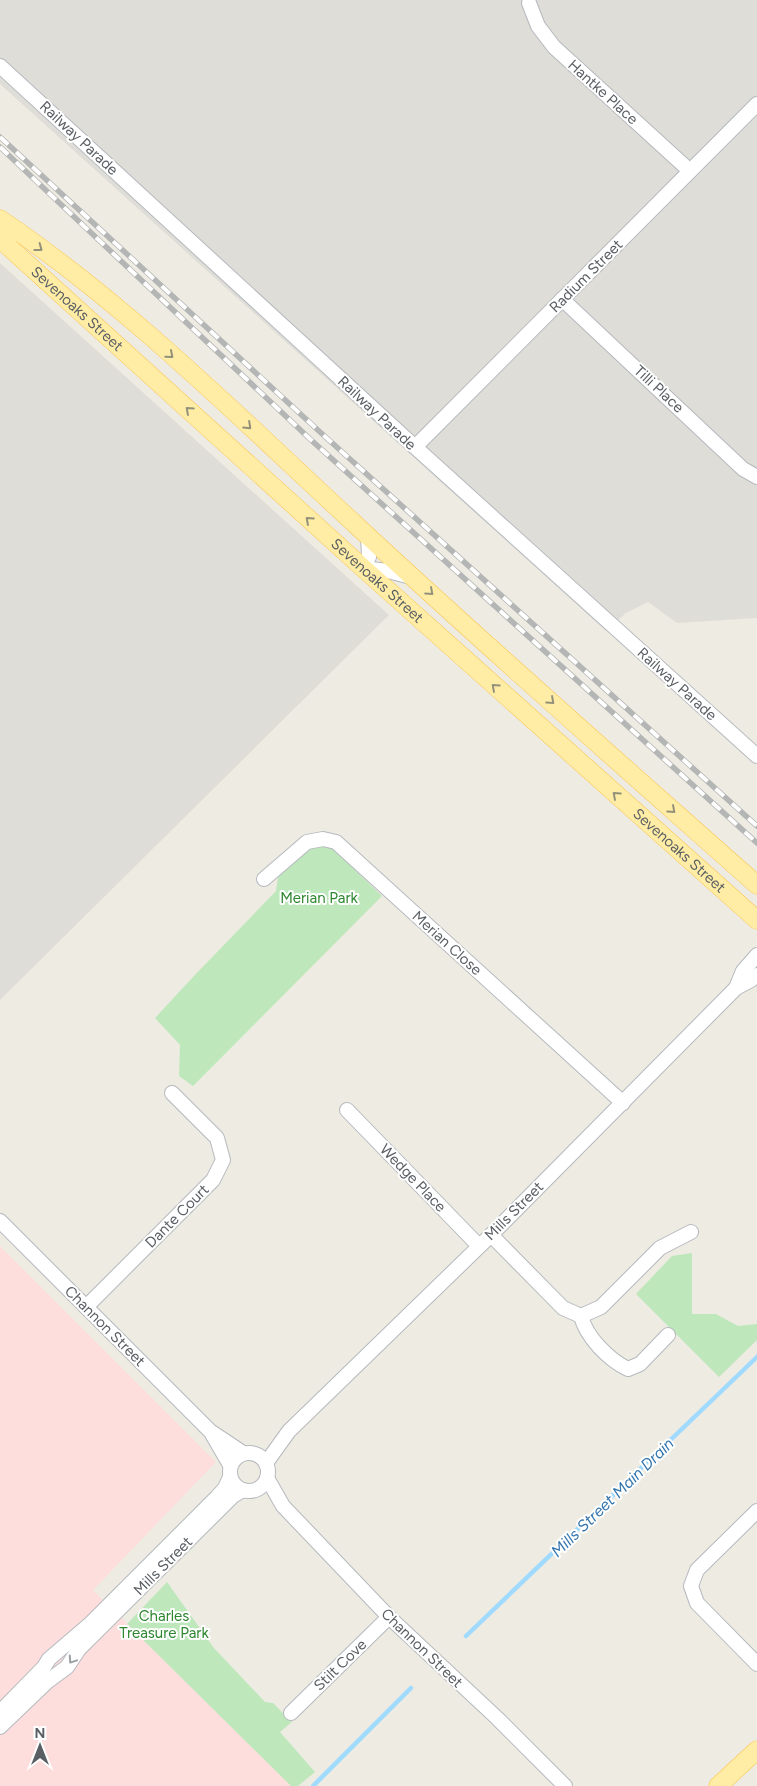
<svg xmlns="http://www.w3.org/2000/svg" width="757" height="1786" viewBox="0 0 757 1786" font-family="Figtree,sans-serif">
	<rect width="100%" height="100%" fill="#eeebe2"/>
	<!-- industrial -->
	<g fill="#dfddd7">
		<polygon points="0,0 757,0 757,618 677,623 648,602 626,613 606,631 0,84"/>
		<polygon points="0,263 389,615 0,1000"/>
	</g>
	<!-- medical -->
	<polygon fill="#fddedc" points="0,1246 216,1462 93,1590 291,1786 0,1786"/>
	<!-- green -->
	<g fill="#bee8bc">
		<polygon points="310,846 332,848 382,896 193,1086 179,1076 180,1045 155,1018 193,977 276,891 278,877"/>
		<polygon points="692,1253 692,1314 716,1314 738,1326 757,1324 757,1340 719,1377 636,1294 672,1256"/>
		<polygon points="167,1582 214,1648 265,1702 273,1703 292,1722 280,1732 315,1772 298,1786 291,1786 127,1624"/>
	</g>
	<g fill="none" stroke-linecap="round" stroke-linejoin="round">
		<!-- stream -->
		<g stroke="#a1daff" stroke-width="4.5">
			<polyline points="466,1636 757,1357"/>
			<polyline points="313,1786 411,1688"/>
		</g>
		<!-- minor casing -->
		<g stroke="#b5b9be" stroke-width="16">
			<g id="minor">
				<polyline points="529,3 538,26 554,47 690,171"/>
				<polyline points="0,66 415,447 757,756"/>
				<polyline points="562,299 743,469 757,477"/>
				<polyline points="415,447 757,104"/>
				<polyline points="368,536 369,557 363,568 388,571 411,577"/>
				<polyline points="264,879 307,842 323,839 336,842 623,1103"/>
				<polyline points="736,988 743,971 757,955"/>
				<polyline points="347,1110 479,1246"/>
				<polyline points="0,1221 210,1431 243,1453"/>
				<polyline points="491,1235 563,1308 581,1316 601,1307 660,1248 691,1232"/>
				<polyline points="86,1307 213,1180 223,1160 217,1138 172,1093"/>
				<path d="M 581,1316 C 586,1337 609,1360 628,1369 L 640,1364 L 668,1335"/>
				<polyline points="212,1434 230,1465"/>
				<circle cx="249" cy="1472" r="19"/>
				<polyline points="266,1463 289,1431 491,1235 736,988 751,980 757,975"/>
				<polyline points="267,1478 283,1506 389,1617 497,1718 565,1786"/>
				<polyline points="757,1511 697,1570 691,1586 697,1603 757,1664"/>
				<polyline points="0,1712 44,1667 49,1659 91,1623 217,1497 225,1488 230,1477"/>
				<polyline points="291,1713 389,1617"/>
				<polyline points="0,1727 48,1681 67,1667 79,1649 233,1496 243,1490"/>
			</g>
		</g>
		<!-- major casing -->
		<g stroke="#fbc34e" stroke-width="19">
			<g id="major">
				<path d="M 0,219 C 130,307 242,420 357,526 C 488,648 623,766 757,885"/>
				<path id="s1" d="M 0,239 L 363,568 L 757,920"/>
				<polyline points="718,1786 757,1750"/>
			</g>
		</g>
		<!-- minor -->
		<use href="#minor" stroke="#fff" stroke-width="14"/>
		<!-- major -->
		<use href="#major" stroke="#ffeda6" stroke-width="18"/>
		<!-- rail casing -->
		<g stroke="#b4b5b5" stroke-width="5.5">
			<g id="rail">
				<polyline points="0,137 320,432 757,826"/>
				<polyline points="0,147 310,439 757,843"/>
			</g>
		</g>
		<!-- rail -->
		<use href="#rail" stroke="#fff" stroke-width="4" stroke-dasharray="11" stroke-linecap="butt"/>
	</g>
	<!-- one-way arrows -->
	<defs><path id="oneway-chevron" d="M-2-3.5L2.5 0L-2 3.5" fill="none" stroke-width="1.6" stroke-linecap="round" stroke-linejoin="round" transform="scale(1.25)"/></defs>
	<g stroke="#94917b">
		<use href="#oneway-chevron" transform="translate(39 248) rotate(37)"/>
		<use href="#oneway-chevron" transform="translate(170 355) rotate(41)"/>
		<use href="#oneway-chevron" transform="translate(189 410) rotate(-138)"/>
		<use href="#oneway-chevron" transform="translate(248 426) rotate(43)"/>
		<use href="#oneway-chevron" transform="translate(309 520) rotate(-138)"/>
		<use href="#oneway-chevron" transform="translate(430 592) rotate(42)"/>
		<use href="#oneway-chevron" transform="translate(495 687) rotate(-138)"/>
		<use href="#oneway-chevron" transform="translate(551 701) rotate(42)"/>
		<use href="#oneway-chevron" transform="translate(616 795) rotate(-138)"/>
		<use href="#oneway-chevron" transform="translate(672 810) rotate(42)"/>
	</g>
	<use stroke="#9c9fa2" href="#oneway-chevron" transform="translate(72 1660) rotate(124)"/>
	<g text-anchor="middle" stroke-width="4" stroke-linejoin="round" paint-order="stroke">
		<!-- street labels -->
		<g font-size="15" fill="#5a5f64" stroke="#fff">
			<text transform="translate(603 92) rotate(42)" y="5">Hantke Place</text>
			<text transform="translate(79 138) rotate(43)" y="5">Railway Parade</text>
			<text transform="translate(586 276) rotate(-45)" y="5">Radium Street</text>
			<text dy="5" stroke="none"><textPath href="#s1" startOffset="104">Sevenoaks Street</textPath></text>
			<text transform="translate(659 389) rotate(43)" y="5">Tilli Place</text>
			<text transform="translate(377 413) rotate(43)" y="5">Railway Parade</text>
			<text dy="5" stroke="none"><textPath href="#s1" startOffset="509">Sevenoaks Street</textPath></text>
			<text transform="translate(677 684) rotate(42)" y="5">Railway Parade</text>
			<text dy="5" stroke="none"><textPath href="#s1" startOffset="914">Sevenoaks Street</textPath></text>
			<text transform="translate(447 943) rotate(42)" y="5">Merian Close</text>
			<text transform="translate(413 1178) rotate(46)" y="5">Wedge Place</text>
			<text transform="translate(514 1211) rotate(-45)" y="5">Mills Street</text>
			<text transform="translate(177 1216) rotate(-45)" y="5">Dante Court</text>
			<text transform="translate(105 1326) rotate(45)" y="5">Channon Street</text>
			<text transform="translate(163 1566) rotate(-45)" y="5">Mills Street</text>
			<text transform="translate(422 1648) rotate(44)" y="5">Channon Street</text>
			<text transform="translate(340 1665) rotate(-44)" y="5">Stilt Cove</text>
		</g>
		<!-- park labels -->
		<g font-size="15" fill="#2e872f" stroke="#fff">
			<text x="319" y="903">Merian Park</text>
			<text x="164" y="1621">Charles<tspan x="164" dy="17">Treasure Park</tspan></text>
		</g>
		<!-- water labels -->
		<g font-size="16" font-style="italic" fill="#3576af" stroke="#fff">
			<text transform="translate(612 1497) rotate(-44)" y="6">Mills Street Main Drain</text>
		</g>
	</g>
	<!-- north arrow -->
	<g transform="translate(40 1746)" stroke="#ffffff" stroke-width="4" paint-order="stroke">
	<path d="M0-4L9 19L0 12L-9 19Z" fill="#5a5f64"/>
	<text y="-8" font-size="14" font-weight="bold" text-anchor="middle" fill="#5a5f64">N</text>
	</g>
</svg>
